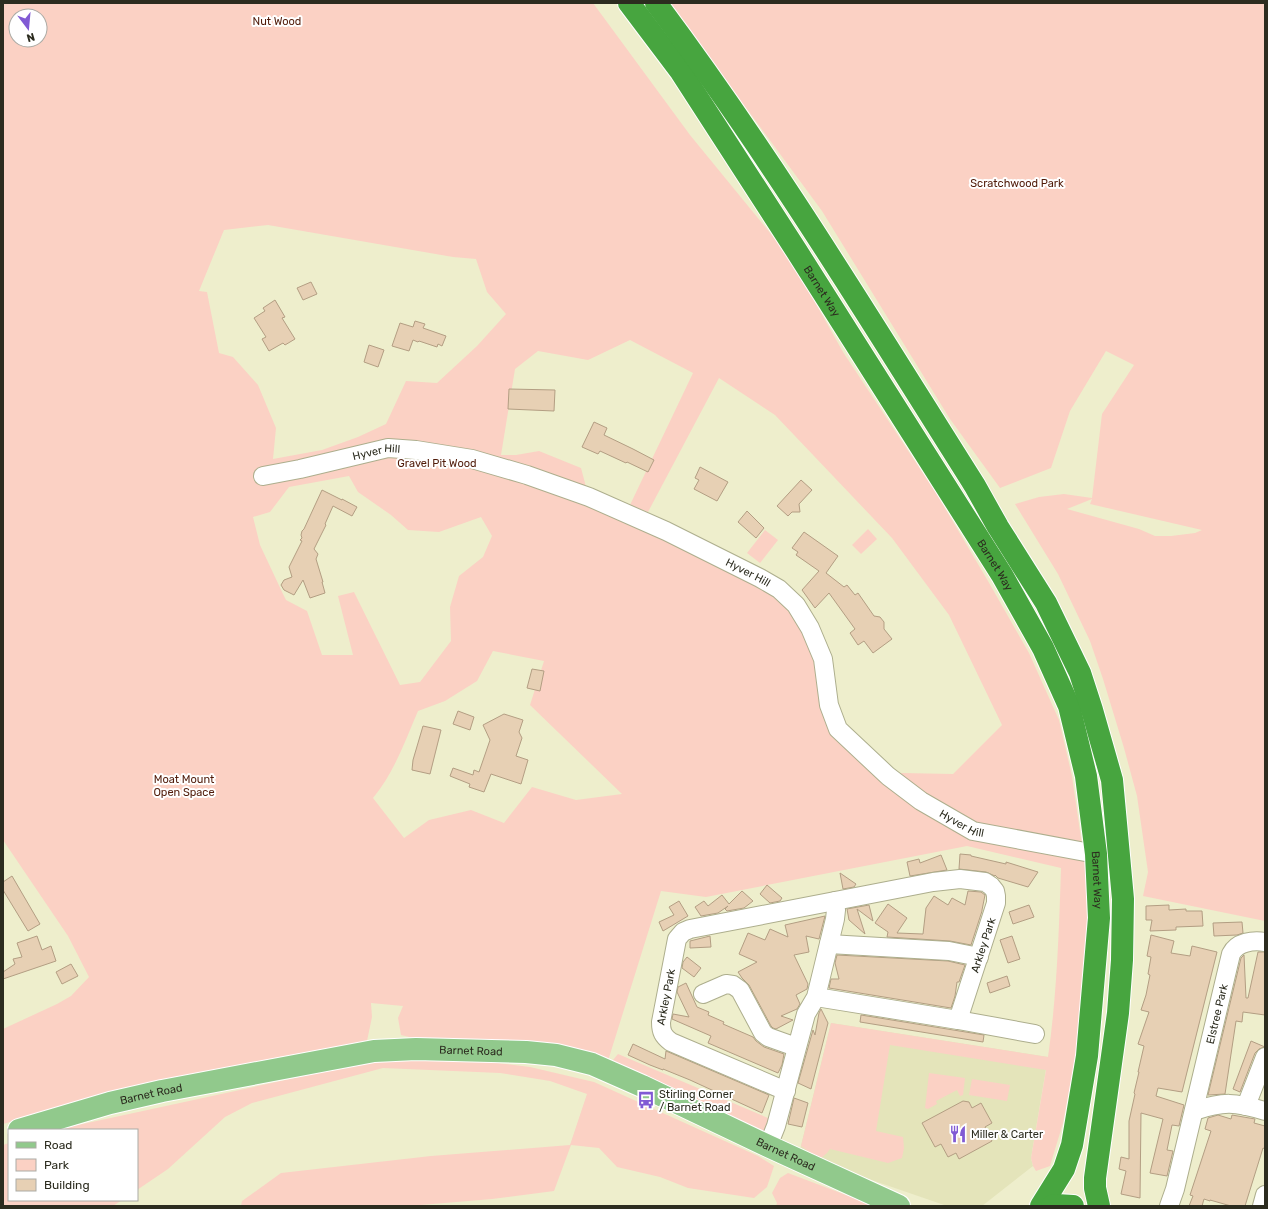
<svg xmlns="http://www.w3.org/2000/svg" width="1268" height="1209" viewBox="0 0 1268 1209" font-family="Rubik,sans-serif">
	<rect width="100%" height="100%" fill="#eec"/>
	<!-- built -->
	<polygon fill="#e4e4ba" points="831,1023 1048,1057 1031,1158 1033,1166 982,1206 947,1206 828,1165 800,1150"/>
	<!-- green -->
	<g fill="#fbd1c4" fill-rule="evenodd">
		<path d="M 3,3 L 593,3 L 690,135 L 789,256 L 843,352 L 936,493 L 988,581 L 1029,653 L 1059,720 L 1072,776 L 1086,873 L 1087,922 L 1085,972 L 1081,1017 L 1075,1059 L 1063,1123 L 1050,1166 L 1036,1171 L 1033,1166 L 1031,1158 L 1046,1070 L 890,1045 L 876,1131 L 903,1137 L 904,1148 L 902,1158 L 888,1163 L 830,1149 L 827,1153 L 820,1159 L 801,1146 L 831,1023 L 1048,1057 C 1057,994 1059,931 1061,868 L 967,846 L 706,897 L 661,891 L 607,1064 L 426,1041 L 401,1035 L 398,1018 L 403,1006 L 371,1003 L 372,1017 L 367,1041 L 279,1057 L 212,1072 L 122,1090 L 3,1124 L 3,1029 L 57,1004 L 71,996 L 89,977 L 68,936 L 3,840 ZM 16,16 L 40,16 L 40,40 L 16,40 ZM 268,225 L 453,257 L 476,259 L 487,292 L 506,314 L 477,346 L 437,383 L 406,381 L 386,424 L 358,437 L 322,450 L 273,459 L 276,428 L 258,385 L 233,357 L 219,353 L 207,292 L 199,291 L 224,230 ZM 630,340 L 693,373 L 630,505 L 648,512 L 719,378 L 775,415 L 892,538 L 949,615 L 1002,725 L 953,774 L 902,773 L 887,776 L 829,705 L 796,605 L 589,498 L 581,468 L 539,451 L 516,455 L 501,455 L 515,369 L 538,351 L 588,360 ZM 349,476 L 358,492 L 391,515 L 408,530 L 439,532 L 481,517 L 492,536 L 483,557 L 459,576 L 450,607 L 451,641 L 420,682 L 400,685 L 354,592 L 338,596 L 353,655 L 322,655 L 307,611 L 286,600 L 283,594 L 260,545 L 253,517 L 270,512 L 289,487 ZM 493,651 L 544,661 L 530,705 L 622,794 L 576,800 L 532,787 L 504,823 L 471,810 L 429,820 L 404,838 L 373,798 C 394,773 405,741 418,711 L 445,701 L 477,681 Z"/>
		<path d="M 669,3 L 1265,3 L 1265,921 L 1143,896 L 1148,872 L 1137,796 L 1124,748 L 1103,679 L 1090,641 L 1058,574 L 1015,504 L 1039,497 L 1064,494 L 1092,498 L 1102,414 L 1134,365 L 1106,351 L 1070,411 L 1051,468 L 1000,488 L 950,419 L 822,211 ZM 1092,499 L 1090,504 L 1202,530 L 1195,533 L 1171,536 L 1155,536 L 1139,529 L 1067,509 Z"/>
		<polygon points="868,529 877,539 861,554 852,545"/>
		<polygon points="765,530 778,540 760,563 747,553"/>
		<polygon points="618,1054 768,1118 772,1124 767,1133 615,1067 613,1060"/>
		<polygon points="409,1058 456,1058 530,1067 594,1082 758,1156 774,1166 767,1187 754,1198 688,1188 660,1177 617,1167 599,1148 571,1145 554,1191 492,1199 409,1206 241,1206 242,1201 281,1173 431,1156 570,1145 587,1094 550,1081 500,1073 383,1068 252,1103 225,1117 168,1169 137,1190 137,1130 55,1130 318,1073 366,1064"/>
		<polygon points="929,1073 965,1078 963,1095 960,1096 957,1090 936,1101 937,1104 928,1109 925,1108"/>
		<polygon points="972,1079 1010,1085 1007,1101 969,1095"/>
		<polygon points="9,1143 9,1200 122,1200 113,1206 3,1206 3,1145"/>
		<polygon points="788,1173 875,1206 776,1206 777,1203 772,1193 780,1178"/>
	</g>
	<!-- building -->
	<g fill="#e7d0b4" stroke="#b39e83">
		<polygon points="311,282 317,294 303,300 297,288"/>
		<polygon points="275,300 285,317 282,318 295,339 285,345 283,343 269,351 262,339 266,337 254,318 265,311 263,308"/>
		<polygon points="415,321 425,324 423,328 446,336 442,346 438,344 437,347 419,341 418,342 413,340 409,351 392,346 400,323 413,327"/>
		<polygon points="369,345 384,350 378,367 364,362"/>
		<polygon points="509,389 555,390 554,411 508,409"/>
		<polygon points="594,422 607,428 604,435 633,449 654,460 648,472 627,462 626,463 600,451 598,454 582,447"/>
		<polygon points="700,467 728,482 717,501 694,489 699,480 695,478"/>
		<polygon points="801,480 812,490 799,504 800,512 792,512 788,516 777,506"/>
		<polygon points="322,490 342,500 342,499 357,507 352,516 333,506 325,524 326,525 314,549 318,554 316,559 323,582 322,582 325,593 310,598 303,580 294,595 284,590 281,585 284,580 292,577 289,567 302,541 300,540 302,538 301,535 302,531 304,529"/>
		<polygon points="747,511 764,528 756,538 738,522"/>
		<polygon points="804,532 838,556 826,573 844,587 847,585 855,595 858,593 874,616 880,617 884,622 884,629 892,639 873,653 864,641 858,645 850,633 855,629 829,593 815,608 802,590 819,571 796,555 798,552 792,548"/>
		<polygon points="532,669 544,671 540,691 527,688"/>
		<polygon points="458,711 474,717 470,730 453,724"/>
		<polygon points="504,714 523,720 519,732 522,738 516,756 528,760 521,784 491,774 484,792 469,787 470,784 450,776 453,768 473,775 474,770 479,772 490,740 483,725"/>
		<polygon points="423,726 441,730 430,774 412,770 413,760"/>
		<polygon points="960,854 971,855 971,856 1006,864 1006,862 1038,872 1028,887 998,878 995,875 995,876 986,872 959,869"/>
		<polygon points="941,855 947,870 910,876 907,862 919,859 920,863"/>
		<polygon points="840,873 856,884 854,887 843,889"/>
		<polygon points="12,876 40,924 28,931 3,890 3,882"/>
		<polygon points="767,885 782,898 780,901 770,903 760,894"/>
		<polygon points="742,891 753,901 744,908 727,911 725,909 728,906 718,913 701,916 695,907 704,901 708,906 722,895 729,904"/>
		<polygon points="968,891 981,892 985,895 982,910 982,911 971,945 950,941 887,937 888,932 875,923 888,904 907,918 897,933 923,934 926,908 934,896 948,905 952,898 965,905"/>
		<polygon points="679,901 688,916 663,931 659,922 674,915 669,907"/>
		<polygon points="869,905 873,921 857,909 865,934 849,920 847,909"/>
		<polygon points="1029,905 1034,917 1013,924 1009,912"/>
		<polygon points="1169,905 1169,910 1186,909 1186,911 1202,911 1203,926 1176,927 1176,930 1150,931 1152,920 1146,920 1146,906"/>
		<polygon points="825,916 819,939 806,936 809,952 794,955 808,984 807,989 796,995 800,1004 797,1009 781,1016 793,1020 776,1029 773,1028 771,1026 749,985 742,978 738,972 757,962 739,954 748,933 765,940 770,929 788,937 785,925"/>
		<polygon points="1242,922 1243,933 1237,935 1214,936 1213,923"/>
		<polygon points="1151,935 1174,941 1171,953 1190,956 1192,946 1217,952 1182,1092 1158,1088 1156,1096 1184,1105 1179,1126 1172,1125 1167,1150 1173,1151 1167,1176 1150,1173 1163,1119 1141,1113 1140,1198 1121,1194 1126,1171 1119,1169 1121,1157 1129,1159 1129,1121 1135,1094 1134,1093 1139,1072 1138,1072 1144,1046 1138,1044 1149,1012 1141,1010 1146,995 1150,975 1148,974 1151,957 1147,956"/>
		<polygon points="37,936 42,950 51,946 56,961 3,979 3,972 15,964 13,959 22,957 17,943"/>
		<polygon points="710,936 711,947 690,948 690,941"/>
		<polygon points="1012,936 1020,959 1008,963 1000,940"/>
		<polygon points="1258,952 1265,952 1265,1015 1243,1012 1242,1022 1236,1021 1225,1094 1208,1095 1241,958 1244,955 1246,998 1248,998"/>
		<polygon points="837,955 948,961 965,965 959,982 957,982 955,996 951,1008 829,988 831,979 839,979 835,963"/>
		<polygon points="687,957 701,968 694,977 682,968 683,962"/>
		<polygon points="71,964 78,976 62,984 56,972"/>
		<polygon points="1007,976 1010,986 990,993 987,983"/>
		<polygon points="686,983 697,1007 709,1012 708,1015 724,1022 723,1024 753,1037 756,1041 764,1047 784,1054 782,1065 778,1073 708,1043 711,1036 672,1019 673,1014 689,1017 677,992 678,987"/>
		<polygon points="821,1009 828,1023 811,1089 798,1083 813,1030 815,1035 819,1013"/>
		<polygon points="861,1015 984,1035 983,1042 860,1022"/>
		<polygon points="1251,1041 1265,1047 1259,1049 1255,1053 1240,1092 1233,1089"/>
		<polygon points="633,1044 665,1059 666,1051 769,1095 762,1113 690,1080 663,1069 663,1070 650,1065 628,1055"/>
		<polygon points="794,1098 808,1103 802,1127 788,1124"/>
		<polygon points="963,1101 969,1102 972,1108 981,1103 992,1123 985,1127 992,1141 959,1159 956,1153 948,1157 941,1144 935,1147 922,1123"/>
		<polygon points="1218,1115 1231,1119 1232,1115 1255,1119 1254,1123 1265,1126 1265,1149 1263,1148 1245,1206 1231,1206 1210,1200 1210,1201 1204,1199 1202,1206 1189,1206 1193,1196 1190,1195 1211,1131 1205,1129 1208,1118"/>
	</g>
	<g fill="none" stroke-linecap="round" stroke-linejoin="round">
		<!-- minor casing -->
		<g stroke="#adae8d" stroke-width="20">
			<g id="minor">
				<path id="s1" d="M 263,476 L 300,469 L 388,448 L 416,450 L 472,459 L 527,475 L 589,497 L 666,531 L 760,578 L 779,589 L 796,605 L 810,628 L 823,659 L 829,705 L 838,729 L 888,776 L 921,801 L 973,831 L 1096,854 L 1109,855"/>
				<polyline points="829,944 949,951 979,957"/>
				<polyline points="703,994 726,984 733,985 740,990 763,1033 768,1037 796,1047"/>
				<polyline points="958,1020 1035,1034"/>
				<path id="s2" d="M 786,1091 L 671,1042 C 663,1036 661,1032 661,1022 L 677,939 L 683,932 L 690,929 L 835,901"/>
				<polyline points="1246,1106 1265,1057"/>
				<path d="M 1194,1111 C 1224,1101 1235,1102 1265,1111"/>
				<polyline points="768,1146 776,1126 806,1014 816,997 835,919 836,910 835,901 933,882 960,879 985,882 991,886 995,891 996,896 996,903 958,1020 816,997"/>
				<path id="s3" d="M 1169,1206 L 1175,1189 L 1231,954 C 1237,942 1253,940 1265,942"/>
				<polyline points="1262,1206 1265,1195"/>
			</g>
		</g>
		<!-- major casing -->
		<g stroke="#fff" stroke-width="24">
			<g id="major">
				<path id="s4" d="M 19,1130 L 110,1103 L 162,1091 L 374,1051 L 416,1049 L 526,1052 L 556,1055 L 592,1064 L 642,1086 L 768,1146 L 899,1206"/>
			</g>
		</g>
		<!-- highway casing -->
		<g stroke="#fff" stroke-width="24">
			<g id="highway">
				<path id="s5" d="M 629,3 L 681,72 L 796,250 L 1002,575 L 1043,648 L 1069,706 L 1086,776 L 1096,854 L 1099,918 L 1087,1056 L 1072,1145 L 1064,1169 L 1041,1206"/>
				<path d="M 656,3 C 772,158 872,323 975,486 L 998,527 L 1046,603 L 1080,673 L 1092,710 L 1112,780 L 1123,899 L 1122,960 L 1118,1013 L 1095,1178 L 1095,1188 L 1099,1206"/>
				<polyline points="1052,1206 1056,1205 1073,1206"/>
			</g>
		</g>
		<!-- minor -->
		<use href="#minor" stroke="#fff" stroke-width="18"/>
		<!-- major -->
		<use href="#major" stroke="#91c98c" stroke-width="22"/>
		<!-- highway -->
		<use href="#highway" stroke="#47a53f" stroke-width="22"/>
	</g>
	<!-- icons -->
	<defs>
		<g id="bus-bare" transform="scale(1.38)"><path d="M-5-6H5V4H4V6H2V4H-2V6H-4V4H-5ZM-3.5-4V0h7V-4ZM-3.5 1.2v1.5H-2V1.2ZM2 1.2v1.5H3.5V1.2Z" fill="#815ad4" stroke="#fff" stroke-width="2.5" paint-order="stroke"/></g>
		<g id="restaurant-bare" transform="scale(1.38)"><path d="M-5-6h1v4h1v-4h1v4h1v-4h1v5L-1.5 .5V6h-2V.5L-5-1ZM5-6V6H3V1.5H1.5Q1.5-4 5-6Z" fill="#815ad4" stroke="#fff" stroke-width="2.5" paint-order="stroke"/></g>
	</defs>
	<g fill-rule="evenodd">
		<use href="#bus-bare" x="646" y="1100"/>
		<use href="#restaurant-bare" x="958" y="1134"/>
	</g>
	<g text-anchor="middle" stroke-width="4" stroke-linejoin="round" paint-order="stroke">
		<!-- park labels -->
		<g font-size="11" fill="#501b09" stroke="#fff">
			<text x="277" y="25">Nut Wood</text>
			<text x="1017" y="187">Scratchwood Park</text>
			<text x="437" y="467">Gravel Pit Wood</text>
			<text x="184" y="783">Moat Mount<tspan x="184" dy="13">Open Space</tspan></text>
		</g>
		<!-- street labels -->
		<g font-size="11" fill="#2c2c1f" stroke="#fff">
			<text dy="4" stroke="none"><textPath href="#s5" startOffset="347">Barnet Way</textPath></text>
			<text dy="4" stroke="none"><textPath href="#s1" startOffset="116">Hyver Hill</textPath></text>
			<text dy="4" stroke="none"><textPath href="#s5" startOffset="671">Barnet Way</textPath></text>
			<text dy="4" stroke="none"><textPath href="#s1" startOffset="512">Hyver Hill</textPath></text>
			<text dy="4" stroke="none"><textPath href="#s1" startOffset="860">Hyver Hill</textPath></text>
			<text dy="4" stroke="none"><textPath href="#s5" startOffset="1007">Barnet Way</textPath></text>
			<text transform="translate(983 945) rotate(-72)" y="4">Arkley Park</text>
			<text dy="4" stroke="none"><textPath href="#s2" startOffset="174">Arkley Park</textPath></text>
			<text dy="4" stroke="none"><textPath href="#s3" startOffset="198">Elstree Park</textPath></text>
			<text dy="4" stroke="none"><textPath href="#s4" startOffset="461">Barnet Road</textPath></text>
			<text dy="4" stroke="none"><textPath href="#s4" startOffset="137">Barnet Road</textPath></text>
			<text dy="4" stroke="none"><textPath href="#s4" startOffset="797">Barnet Road</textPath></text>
		</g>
		<!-- poi labels -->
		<g font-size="11" fill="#2c2c1f" stroke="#fff" text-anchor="start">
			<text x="659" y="1098">Stirling Corner<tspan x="659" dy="13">/ Barnet Road</tspan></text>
			<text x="971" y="1138">Miller &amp; Carter</text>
		</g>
	</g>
	<!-- border -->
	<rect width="1268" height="1209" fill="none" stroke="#2c2c1f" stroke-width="8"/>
	<!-- legend -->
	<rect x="8" y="1129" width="130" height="72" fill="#ffffff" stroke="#ababa5"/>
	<rect x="16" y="1142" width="20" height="6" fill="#91c98c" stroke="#ababa5"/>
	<text x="44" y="1149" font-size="12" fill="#2c2c1f">Road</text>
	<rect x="16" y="1159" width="20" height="12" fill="#fbd1c4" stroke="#ababa5"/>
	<text x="44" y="1169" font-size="12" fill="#2c2c1f">Park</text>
	<rect x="16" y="1179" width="20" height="12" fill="#e7d0b4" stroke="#ababa5"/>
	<text x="44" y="1189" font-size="12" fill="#2c2c1f">Building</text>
	<!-- north arrow -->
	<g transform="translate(28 28) rotate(164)"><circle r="19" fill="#ffffff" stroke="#ababa5"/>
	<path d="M0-3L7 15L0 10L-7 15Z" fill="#815ad4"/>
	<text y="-6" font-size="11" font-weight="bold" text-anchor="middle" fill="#2c2c1f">N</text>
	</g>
</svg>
